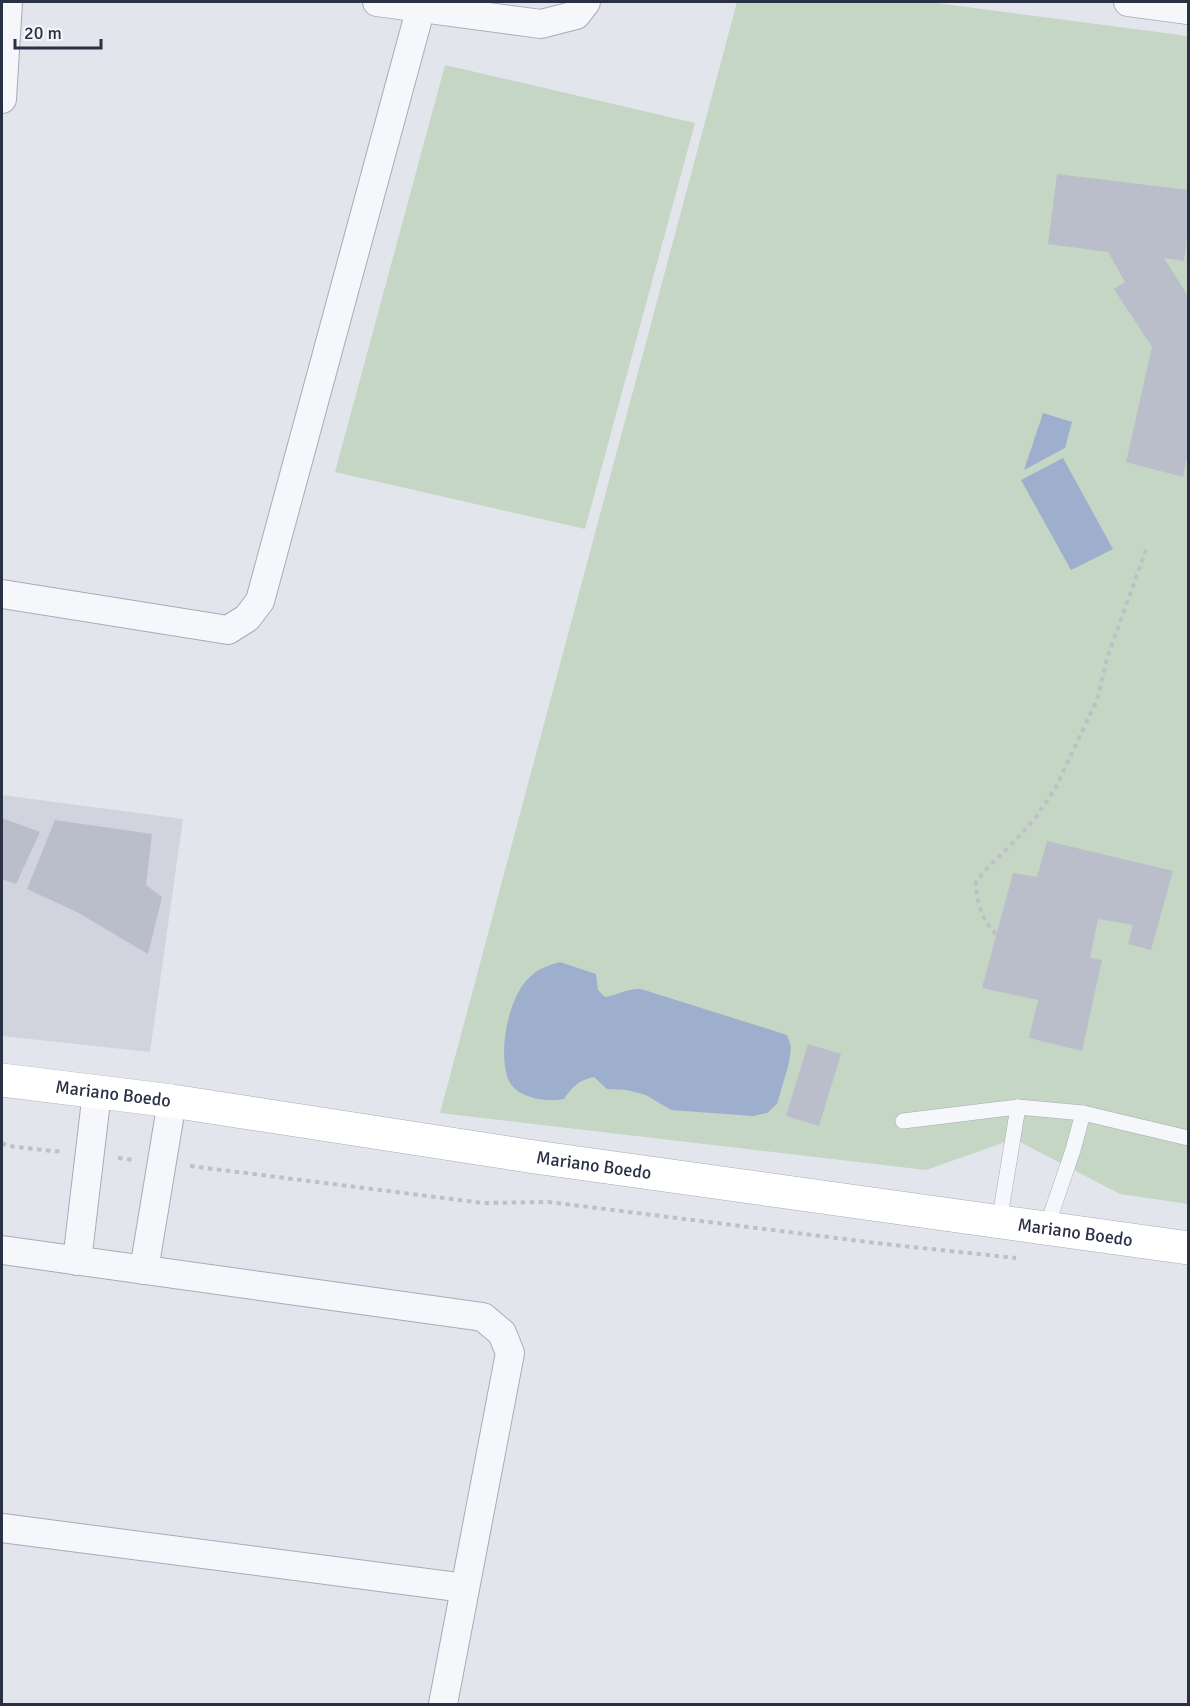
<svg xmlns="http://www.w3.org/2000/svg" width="1190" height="1706" viewBox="0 0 1190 1706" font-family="Signika,sans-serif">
	<rect width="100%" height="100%" fill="#e3e5ec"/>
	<!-- built -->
	<polygon fill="#d1d4de" points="2,795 183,819 150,1052 2,1036"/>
	<!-- green -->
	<g fill="#c6d6c4">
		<polygon points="737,2 929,2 1188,36 1188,1204 1120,1194 1014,1139 926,1170 440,1113"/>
		<polygon points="445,65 695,123 585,529 335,472"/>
	</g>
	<!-- water -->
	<g fill="#9dafcd">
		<polygon points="1043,413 1072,422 1065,448 1024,470"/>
		<polygon points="1063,458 1113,549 1071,570 1021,480"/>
		<path d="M 560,962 L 596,974 L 598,990 L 605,997 C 618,995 628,988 641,989 L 787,1035 L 791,1046 L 789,1063 L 777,1104 L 767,1113 L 753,1116 L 671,1110 L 646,1095 L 627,1090 L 607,1089 L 594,1077 C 579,1080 572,1087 564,1099 C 547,1102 518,1099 509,1081 C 497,1054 508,995 531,976 C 539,968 550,965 560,962 Z"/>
	</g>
	<!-- building -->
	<g fill="#babeca">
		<polygon points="1057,174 1188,190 1188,228 1184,261 1164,258 1188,296 1188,452 1183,477 1126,462 1152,347 1114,289 1125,282 1108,252 1048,244"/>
		<polygon points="2,818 40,832 16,884 2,879"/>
		<polygon points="55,820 152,834 146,885 162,897 148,954 75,911 27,889"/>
		<polygon points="1047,841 1173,871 1151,950 1128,944 1133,925 1098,919 1090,958 1102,960 1082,1051 1029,1038 1038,1000 982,988 1013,873 1037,877"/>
		<polygon points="808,1044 841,1054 819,1126 786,1116"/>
	</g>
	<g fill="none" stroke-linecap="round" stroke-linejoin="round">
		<!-- lane casing -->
		<g stroke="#a8abb7" stroke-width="16">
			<g id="lane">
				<polyline points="903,1121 1018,1107 1083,1113 1188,1138"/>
				<polyline points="999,1223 1018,1107"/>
				<polyline points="1046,1229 1073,1150 1083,1113"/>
			</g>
		</g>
		<!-- street casing -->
		<g stroke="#a8abb7" stroke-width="30">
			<g id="street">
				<polyline points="377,2 541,24 576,15 586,2"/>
				<polyline points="1128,2 1188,10"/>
				<polyline points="2,99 8,2"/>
				<polyline points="2,594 228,630 247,618 260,601 421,7"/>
				<polyline points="2,1250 483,1317 502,1333 510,1353 443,1704"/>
				<polyline points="77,1261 97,1092"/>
				<polyline points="144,1270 172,1101"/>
				<polyline points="2,1528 465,1588"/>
			</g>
		</g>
		<!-- secondary casing -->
		<g stroke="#a8abb7" stroke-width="34">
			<g id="secondary">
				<path id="s1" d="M 2,1080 L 172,1101 L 535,1157 L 1188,1248"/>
			</g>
		</g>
		<!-- path -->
		<g stroke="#bdc0c7" stroke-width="4" stroke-dasharray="4.5 4.5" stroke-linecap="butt">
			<path d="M 996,934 C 981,918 977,904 976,882 L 987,868 L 1015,841 L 1036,817 L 1055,789 L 1097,700 L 1107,658 L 1146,550"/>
			<polyline points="2,1143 7,1146 63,1152"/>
			<polyline points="118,1158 134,1160"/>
			<polyline points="190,1166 483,1203 549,1202 884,1244 1016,1258"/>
		</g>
		<!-- lane -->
		<use href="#lane" stroke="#f6f7fa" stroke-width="15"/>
		<!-- street -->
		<use href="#street" stroke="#f6f7fa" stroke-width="28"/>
		<!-- secondary -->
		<use href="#secondary" stroke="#fff" stroke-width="33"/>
	</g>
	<g text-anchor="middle" stroke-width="5" stroke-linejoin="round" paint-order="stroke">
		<!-- street labels -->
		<g font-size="18" fill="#2a3145" stroke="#f3f5f9">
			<text dy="6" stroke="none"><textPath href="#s1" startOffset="112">Mariano Boedo</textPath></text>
			<text dy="6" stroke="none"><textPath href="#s1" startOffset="598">Mariano Boedo</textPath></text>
			<text dy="6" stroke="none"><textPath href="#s1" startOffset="1084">Mariano Boedo</textPath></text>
		</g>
	</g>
	<!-- border -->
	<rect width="1190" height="1706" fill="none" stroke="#2a3145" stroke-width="6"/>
	<!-- scale -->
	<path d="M15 39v9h86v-9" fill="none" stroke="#2a3145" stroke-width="3"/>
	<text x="24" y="39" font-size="18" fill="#2a3145" stroke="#f3f5f9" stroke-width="4.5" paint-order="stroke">20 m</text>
</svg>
